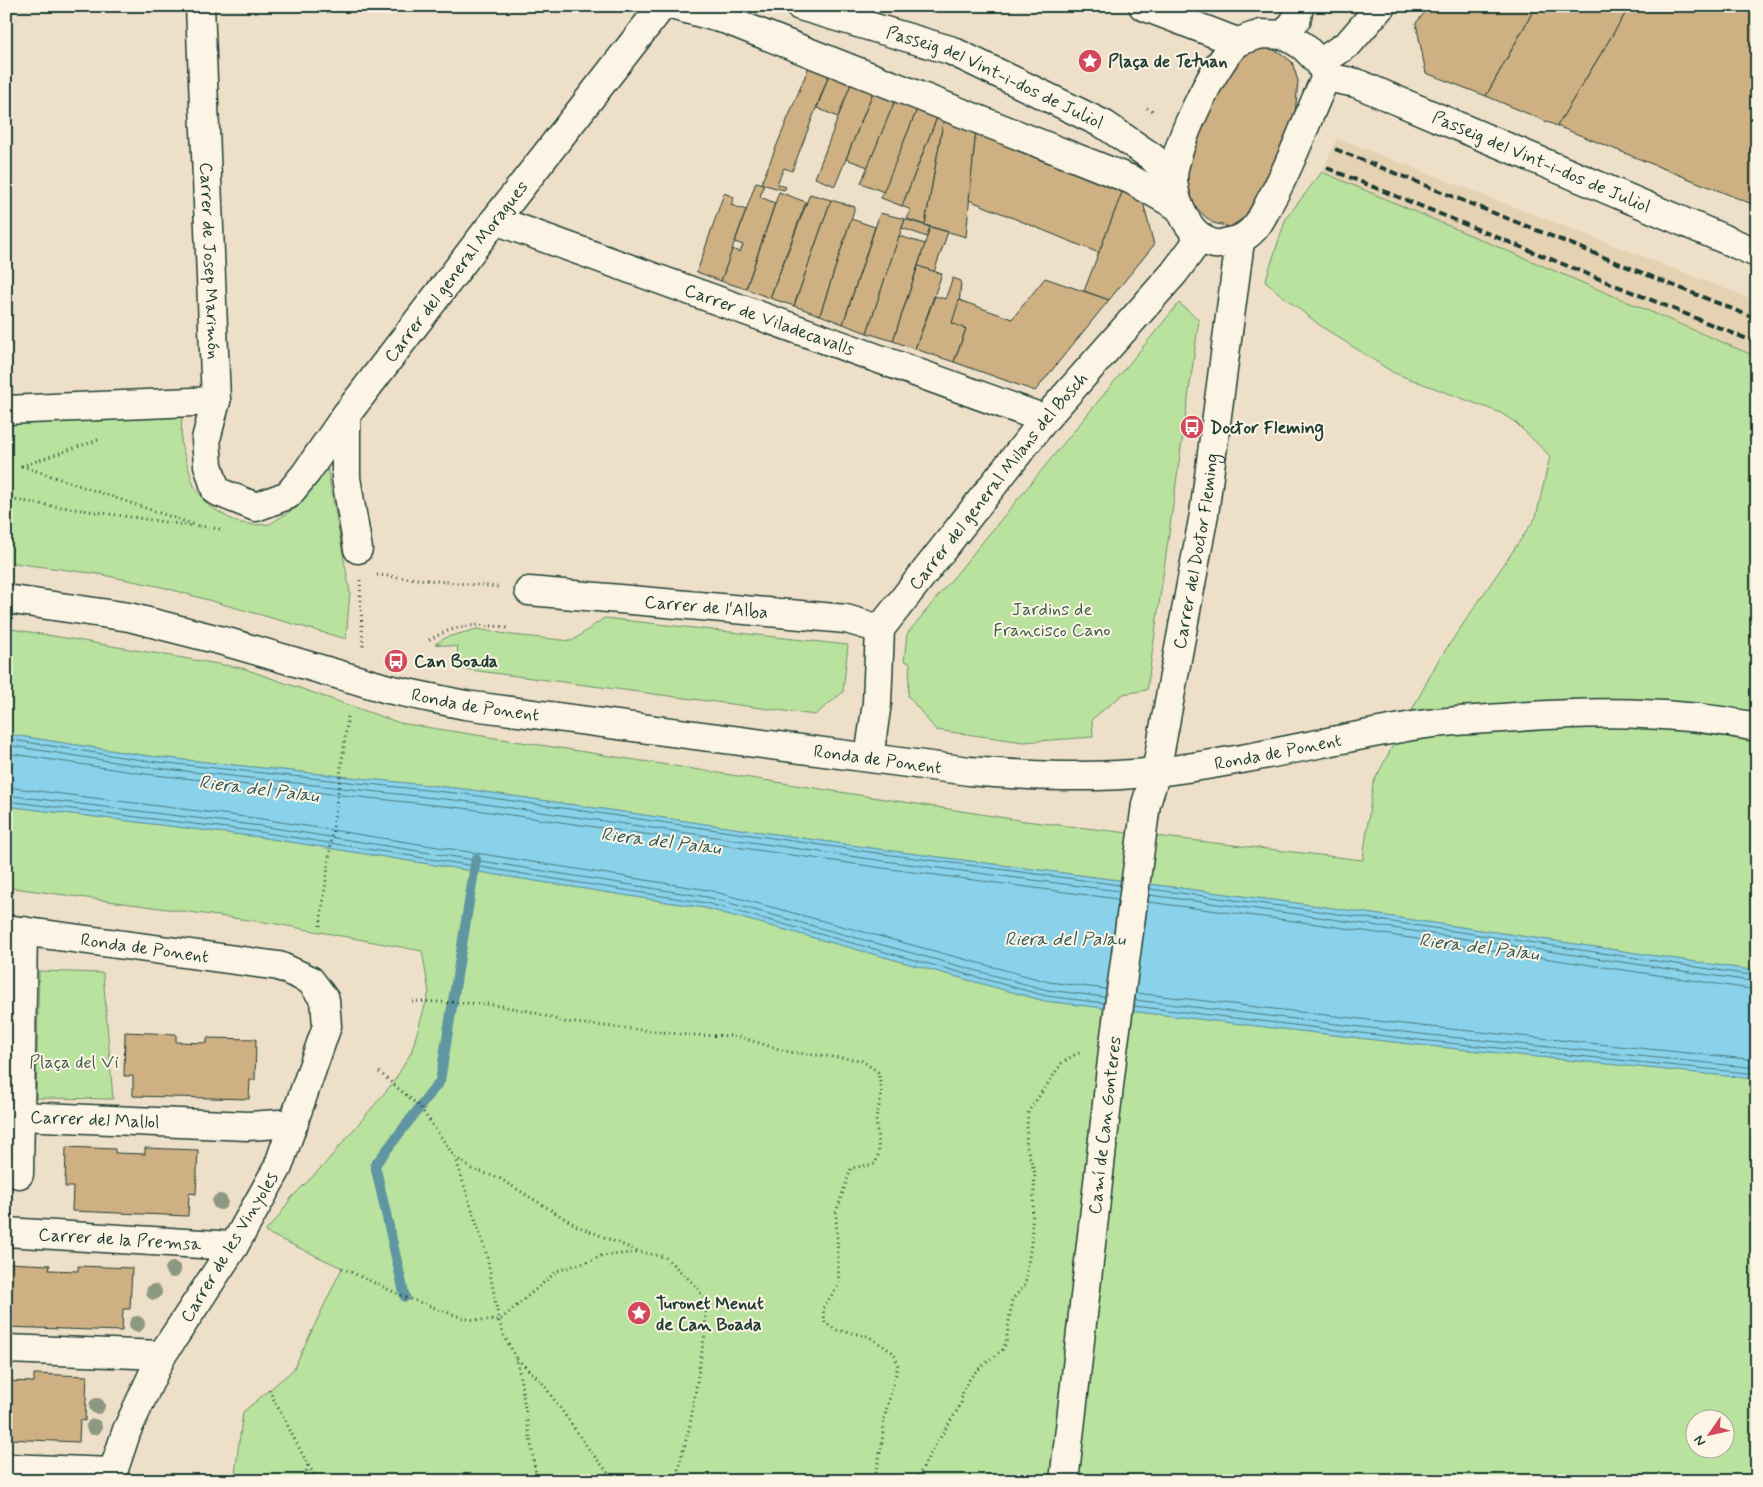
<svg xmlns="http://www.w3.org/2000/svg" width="1763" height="1487" viewBox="0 0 1763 1487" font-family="Mynerve,sans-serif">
	<rect width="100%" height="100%" fill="#eee0c8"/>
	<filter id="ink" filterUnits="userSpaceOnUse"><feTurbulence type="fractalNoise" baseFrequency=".02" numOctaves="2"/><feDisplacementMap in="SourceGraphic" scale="10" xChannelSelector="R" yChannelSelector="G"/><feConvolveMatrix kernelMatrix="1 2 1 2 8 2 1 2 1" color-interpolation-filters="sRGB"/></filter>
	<g filter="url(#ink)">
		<!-- built -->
		<polygon fill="#e4d2b3" points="1337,138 1757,301 1757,357 1322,172"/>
		<!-- green -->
		<g fill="#b9e29e" stroke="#6c9069" fill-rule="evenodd">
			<polygon points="1322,172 1757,357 1757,971 1319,906 885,850 464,789 148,756 6,734 6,628 242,668 400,723 1025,821 1363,860 1373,783 1438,661 1536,517 1550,456 1516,423 1501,413 1394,373 1322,327 1265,282 1286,218"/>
			<polygon points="1179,303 1199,320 1147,690 1123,694 1092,719 1093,737 1024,742 936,730 908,696 910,663 904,661 907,634"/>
			<polygon points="182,411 181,444 194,486 209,506 236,522 254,525 270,524 297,507 315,486 327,467 350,592 346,639 162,587 98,574 6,562 6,418"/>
			<polygon points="604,618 848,645 843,692 815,715 455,668 458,647 435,644 447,637 477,629 512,635 572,641"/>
			<path d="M 6,806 L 259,837 L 705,908 L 1045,1001 L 1419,1045 L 1757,1079 L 1757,1481 L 234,1481 L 243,1412 L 293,1370 L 342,1268 L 265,1232 L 279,1216 L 291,1198 L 323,1166 L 393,1083 L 411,1053 L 429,992 L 422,951 L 277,924 L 6,887 ZM 1696,1420 L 1726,1420 L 1726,1450 L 1696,1450 Z"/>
			<polygon points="39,971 103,973 113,1099 36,1098"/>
		</g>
		<!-- water -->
		<polygon fill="#89d2ea" stroke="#5f96a1" points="6,734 148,756 464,789 885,850 1319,906 1757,971 1757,1079 1419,1045 1045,1001 705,908 259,837 6,806"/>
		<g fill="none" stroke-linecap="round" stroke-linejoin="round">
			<!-- shore -->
			<g stroke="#49797d" stroke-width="1">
				<polyline points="6,739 148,761 464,794 884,854 1120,885"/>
				<polyline points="6,745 147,767 463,801 884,861 1119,891"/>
				<polyline points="6,753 146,774 462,808 883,868 1118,899"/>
				<polyline points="6,787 262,819 708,890 1049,982 1106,989"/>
				<polyline points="6,795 261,826 707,897 1047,990 1105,997"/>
				<polyline points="6,801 260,832 706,903 1046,996 1104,1003"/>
				<polyline points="1150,889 1318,911 1757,976"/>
				<polyline points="1149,895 1318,917 1757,982"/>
				<polyline points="1148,902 1317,924 1757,990"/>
				<polyline points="1136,993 1421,1026 1757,1060"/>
				<polyline points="1135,1000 1420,1034 1757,1068"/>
				<polyline points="1134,1006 1419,1040 1757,1074"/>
			</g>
			<!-- stream -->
			<polyline stroke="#5f96a1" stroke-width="10" points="405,1297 375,1165 440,1081 476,859"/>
		</g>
		<!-- building -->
		<g fill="#ceb083" stroke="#1f3d34">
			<polygon points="1430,6 1536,6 1486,96 1426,73 1416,23"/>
			<polygon points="1536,6 1630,6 1557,126 1486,96"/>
			<polygon points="1630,6 1757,6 1757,206 1557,126"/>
			<polygon points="1263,46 1279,52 1292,62 1298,81 1295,115 1273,173 1245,217 1230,227 1213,223 1200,212 1186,195 1189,142 1239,55"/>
			<polygon points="810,64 830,72 792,171 784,168 777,184 786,187 784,190 761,184"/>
			<polygon points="830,72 852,81 838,117 817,108"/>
			<polygon points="852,81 874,90 835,186 815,178"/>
			<polygon points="874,90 896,98 868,167 846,159"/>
			<polygon points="896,98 918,107 884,192 861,183"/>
			<polygon points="918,107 938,115 902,206 881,198"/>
			<polygon points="938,115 944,117 925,225 907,219 911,210 902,206"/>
			<polygon points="944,117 976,130 966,237 925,225"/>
			<polygon points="976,130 1123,190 1099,253 969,200"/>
			<polygon points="756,182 764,184 760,197 775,203 746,289 721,281 732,249 740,252 743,245 735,242"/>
			<polygon points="1123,190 1143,202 1154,245 1109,300 1084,291"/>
			<polygon points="779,192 806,202 770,298 746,289"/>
			<polygon points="724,193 734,197 731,205 746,210 721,281 697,272"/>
			<polygon points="810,194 831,200 794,306 770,298"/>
			<polygon points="831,200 855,207 820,315 794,306"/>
			<polygon points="880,213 905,219 867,333 843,324"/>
			<polygon points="851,219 875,227 843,324 820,315"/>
			<polygon points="905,219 930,227 927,237 902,228"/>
			<polygon points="930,227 948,232 934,272 918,266"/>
			<polygon points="899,236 925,244 893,341 867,333"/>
			<polygon points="918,266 942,274 915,349 893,341"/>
			<polygon points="953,278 961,281 959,306 952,323 966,329 954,362 915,349 935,296 945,299"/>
			<polygon points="1045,278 1109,300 1035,391 954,362 966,329 952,323 959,300 1012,319"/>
			<polygon points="125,1032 176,1034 176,1042 207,1043 207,1038 256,1039 255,1080 250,1080 249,1099 133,1096 133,1076 124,1076"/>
			<polygon points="66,1147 115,1149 115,1153 145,1154 145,1148 198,1150 196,1194 189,1193 188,1216 72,1211 73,1187 65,1187"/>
			<polygon points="6,1263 50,1265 49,1270 78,1271 78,1266 132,1268 130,1309 123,1309 122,1331 6,1327"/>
			<polygon points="34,1374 87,1376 85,1421 80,1420 79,1442 6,1439 6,1381 34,1382"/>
		</g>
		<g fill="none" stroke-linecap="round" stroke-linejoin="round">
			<!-- minor casing -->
			<g stroke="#1f3d34" stroke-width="31">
				<g id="minor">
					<path id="s1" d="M 200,6 L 216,401 L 206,439 L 208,465 L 216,491 L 256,507 L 288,495 L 306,473 L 346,415 L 495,220 L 662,6"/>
					<polyline points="675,6 727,20 1132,180 1179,207"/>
					<path id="s2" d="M 800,6 L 950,50 L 1105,125 L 1152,157 L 1173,179"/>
					<polyline points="1143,6 1237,42"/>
					<path d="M 1261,34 L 1285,35 L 1303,46 L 1320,63 L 1326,77 C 1307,117 1294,159 1272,198 C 1267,207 1263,217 1257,225 C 1250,234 1240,241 1229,242 C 1225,243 1218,245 1214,244 C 1189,237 1175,204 1173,180 C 1172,151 1214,63 1236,44 C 1242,39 1253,37 1261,34 Z"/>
					<polyline points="1285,35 1297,18 1299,6"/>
					<polyline points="1320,63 1349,43 1381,6"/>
					<path id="s3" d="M 1326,77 L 1356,83 L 1757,253"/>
					<path id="s4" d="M 495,220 L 1045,419"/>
					<polyline points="6,410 216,401"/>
					<polyline points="346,415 346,478 358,549"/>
					<path id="s5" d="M 529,591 L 846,619 L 880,629"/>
					<path id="s6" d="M 869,757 L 877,703 L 880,629 L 1045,419 L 1174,273 L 1201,237"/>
					<path id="s7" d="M 6,929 L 279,966 L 310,980 L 325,1000 L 327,1026 L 278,1167 L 234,1246 L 162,1355 L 127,1430 L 110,1481"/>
					<path id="s8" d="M 20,1116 L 248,1126 L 294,1123"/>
					<polyline points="19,1174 23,931"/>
					<path id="s9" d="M 6,1232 L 234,1246"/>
					<polyline points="6,1349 162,1355"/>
					<polyline points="6,1468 112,1472"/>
					<path id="s10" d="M 1064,1481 L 1113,1051 L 1146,804 L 1156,772 L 1204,514 L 1240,241"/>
				</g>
			</g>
			<!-- major casing -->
			<g stroke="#1f3d34" stroke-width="31">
				<g id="major">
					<path id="s11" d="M 6,599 L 129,617 L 227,642 L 388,689 L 465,705 L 969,771 C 1033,776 1092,779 1156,772 C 1245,762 1331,739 1419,725 C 1447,721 1475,720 1503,718 C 1588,711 1673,710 1757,727"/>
				</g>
			</g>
			<!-- path -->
			<g stroke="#1f3d34" stroke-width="3" stroke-dasharray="1 4" stroke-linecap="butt">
				<polyline points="1147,108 1155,112"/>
				<polyline points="98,440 22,466 201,527"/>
				<polyline points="6,499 193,526"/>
				<polyline points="199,526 220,529"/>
				<polyline points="377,575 498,587"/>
				<polyline points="360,580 363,649"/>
				<path d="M 429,640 C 457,624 478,623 508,628"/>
				<polyline points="320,926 348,716"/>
				<polyline points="412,1001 488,1004 529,1011 565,1022 691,1035 736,1036 789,1052 861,1060 878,1072 882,1093 876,1119 879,1153 875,1164 851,1168 836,1213 839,1284 823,1308 825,1323 836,1330 868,1336 894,1353 898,1366 884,1419 882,1444 874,1481"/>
				<polyline points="379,1072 420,1107 455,1157 487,1256 499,1321 503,1334 517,1359 537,1481"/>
				<polyline points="455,1157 472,1169 499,1178 577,1226 640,1252 665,1257 696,1286 703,1297 706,1312 705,1332 690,1425 675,1481"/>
				<polyline points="342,1268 405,1297 466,1319 499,1321 557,1271 593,1260 601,1256 639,1252"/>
				<polyline points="517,1359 541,1381 591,1452 615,1481"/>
				<polyline points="269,1390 308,1465 319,1481"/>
				<polyline points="304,1481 308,1465"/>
				<polyline points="916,1481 930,1454 961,1404 963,1389 974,1373 1002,1350 1006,1343 1012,1300 1025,1285 1031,1244 1035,1174 1026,1144 1028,1112 1062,1063 1072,1056 1082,1052"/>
			</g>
			<!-- minor -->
			<use href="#minor" stroke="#fcf5e5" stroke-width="28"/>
			<!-- major -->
			<use href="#major" stroke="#fcf5e5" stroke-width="28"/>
			<!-- rail -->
			<g stroke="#1f3d34" stroke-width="4" stroke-dasharray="8 4" stroke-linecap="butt">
				<polyline points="1335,149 1757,319"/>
				<polyline points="1327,168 1757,343"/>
			</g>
		</g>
		<!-- trees -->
		<g fill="#8d9882">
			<circle cx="220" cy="1202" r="8"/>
			<circle cx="173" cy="1270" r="8"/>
			<circle cx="154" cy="1292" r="8"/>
			<circle cx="137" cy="1324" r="8"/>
			<circle cx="97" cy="1406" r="8"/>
			<circle cx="94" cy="1427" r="8"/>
		</g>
	</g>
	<!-- icons -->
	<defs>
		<g id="sight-disc" transform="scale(1.25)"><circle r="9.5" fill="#d1495b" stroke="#fcf5e5"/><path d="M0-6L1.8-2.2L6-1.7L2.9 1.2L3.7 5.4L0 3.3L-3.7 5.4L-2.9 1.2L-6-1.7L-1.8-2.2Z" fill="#fff"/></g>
		<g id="bus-disc" transform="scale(1.25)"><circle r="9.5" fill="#d1495b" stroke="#fcf5e5"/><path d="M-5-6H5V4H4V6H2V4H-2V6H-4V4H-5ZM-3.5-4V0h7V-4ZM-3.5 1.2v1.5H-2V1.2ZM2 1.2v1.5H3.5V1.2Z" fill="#fff"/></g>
	</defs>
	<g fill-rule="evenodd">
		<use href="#sight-disc" x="1090" y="61"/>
		<use href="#bus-disc" x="1192" y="427"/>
		<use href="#bus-disc" x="396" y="661"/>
		<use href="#sight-disc" x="639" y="1313"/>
	</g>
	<g text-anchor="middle" stroke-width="4" stroke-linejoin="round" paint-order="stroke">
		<!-- poi labels -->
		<g font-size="18" font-weight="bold" fill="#1f3d34" stroke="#fcf5e5" text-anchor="start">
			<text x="1108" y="67">Plaça de Tetuan</text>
			<text x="1210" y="433">Doctor Fleming</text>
			<text x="414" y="667">Can Boada</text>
			<text x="656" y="1309">Turonet Menut<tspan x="656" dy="21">de Can Boada</tspan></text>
		</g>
		<!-- street labels -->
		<g font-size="18" fill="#1f3d34" stroke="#fcf5e5">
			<text dy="6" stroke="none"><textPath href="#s2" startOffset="208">Passeig del Vint-i-dos de Juliol</textPath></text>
			<text dy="6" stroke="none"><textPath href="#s3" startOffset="232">Passeig del Vint-i-dos de Juliol</textPath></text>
			<text dy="6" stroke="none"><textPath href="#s1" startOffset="255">Carrer de Josep Marimón</textPath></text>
			<text dy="6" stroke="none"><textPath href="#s1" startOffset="845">Carrer del general Moragues</textPath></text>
			<text dy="6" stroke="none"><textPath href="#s4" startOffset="292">Carrer de Viladecavalls</textPath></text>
			<text dy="6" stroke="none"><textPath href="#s6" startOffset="318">Carrer del general Milans del Bosch</textPath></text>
			<text dy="6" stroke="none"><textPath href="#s10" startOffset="940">Carrer del Doctor Fleming</textPath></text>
			<text dy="6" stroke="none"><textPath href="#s5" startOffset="178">Carrer de l'Alba</textPath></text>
			<text dy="6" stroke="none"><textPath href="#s11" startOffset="482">Ronda de Ponent</textPath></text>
			<text dy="6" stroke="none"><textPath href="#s11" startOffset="1291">Ronda de Ponent</textPath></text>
			<text dy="6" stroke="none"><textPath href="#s11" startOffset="888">Ronda de Ponent</textPath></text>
			<text dy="6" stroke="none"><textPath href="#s7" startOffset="140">Ronda de Ponent</textPath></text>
			<text dy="6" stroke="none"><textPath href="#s8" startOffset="75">Carrer del Mallol</textPath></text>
			<text dy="6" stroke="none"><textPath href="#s10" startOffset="358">Camí de Can Gonteres</textPath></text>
			<text dy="6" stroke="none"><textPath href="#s9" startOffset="114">Carrer de la Premsa</textPath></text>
			<text transform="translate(229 1247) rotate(-59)" y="6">Carrer de les Vinyoles</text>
		</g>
		<!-- park labels -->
		<g font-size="18" fill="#3e5e49" stroke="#fcf5e5">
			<text x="1052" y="615">Jardins de<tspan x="1052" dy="21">Francisco Cano</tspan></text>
			<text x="74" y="1068">Plaça del Vi</text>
		</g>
		<!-- water labels -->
		<g font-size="19" font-style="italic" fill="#345b58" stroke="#fcf5e5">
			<text transform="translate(259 788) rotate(7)" y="7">Riera del Palau</text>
			<text transform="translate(661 840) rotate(7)" y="7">Riera del Palau</text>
			<text x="1065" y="945">Riera del Palau</text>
			<text transform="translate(1479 946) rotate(7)" y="7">Riera del Palau</text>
		</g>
	</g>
	<!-- margin -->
	<rect width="1763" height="1487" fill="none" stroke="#fcf5e5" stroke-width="25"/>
	<rect x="12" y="12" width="1738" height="1462" fill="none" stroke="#1f3d34" stroke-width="2" filter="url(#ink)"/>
	<!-- north arrow -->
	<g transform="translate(1710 1434) rotate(236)"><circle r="24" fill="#fcf5e5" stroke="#a4ab9e"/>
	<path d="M0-4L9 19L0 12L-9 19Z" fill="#d1495b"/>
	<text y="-8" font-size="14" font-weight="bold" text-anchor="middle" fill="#1f3d34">N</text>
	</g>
</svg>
